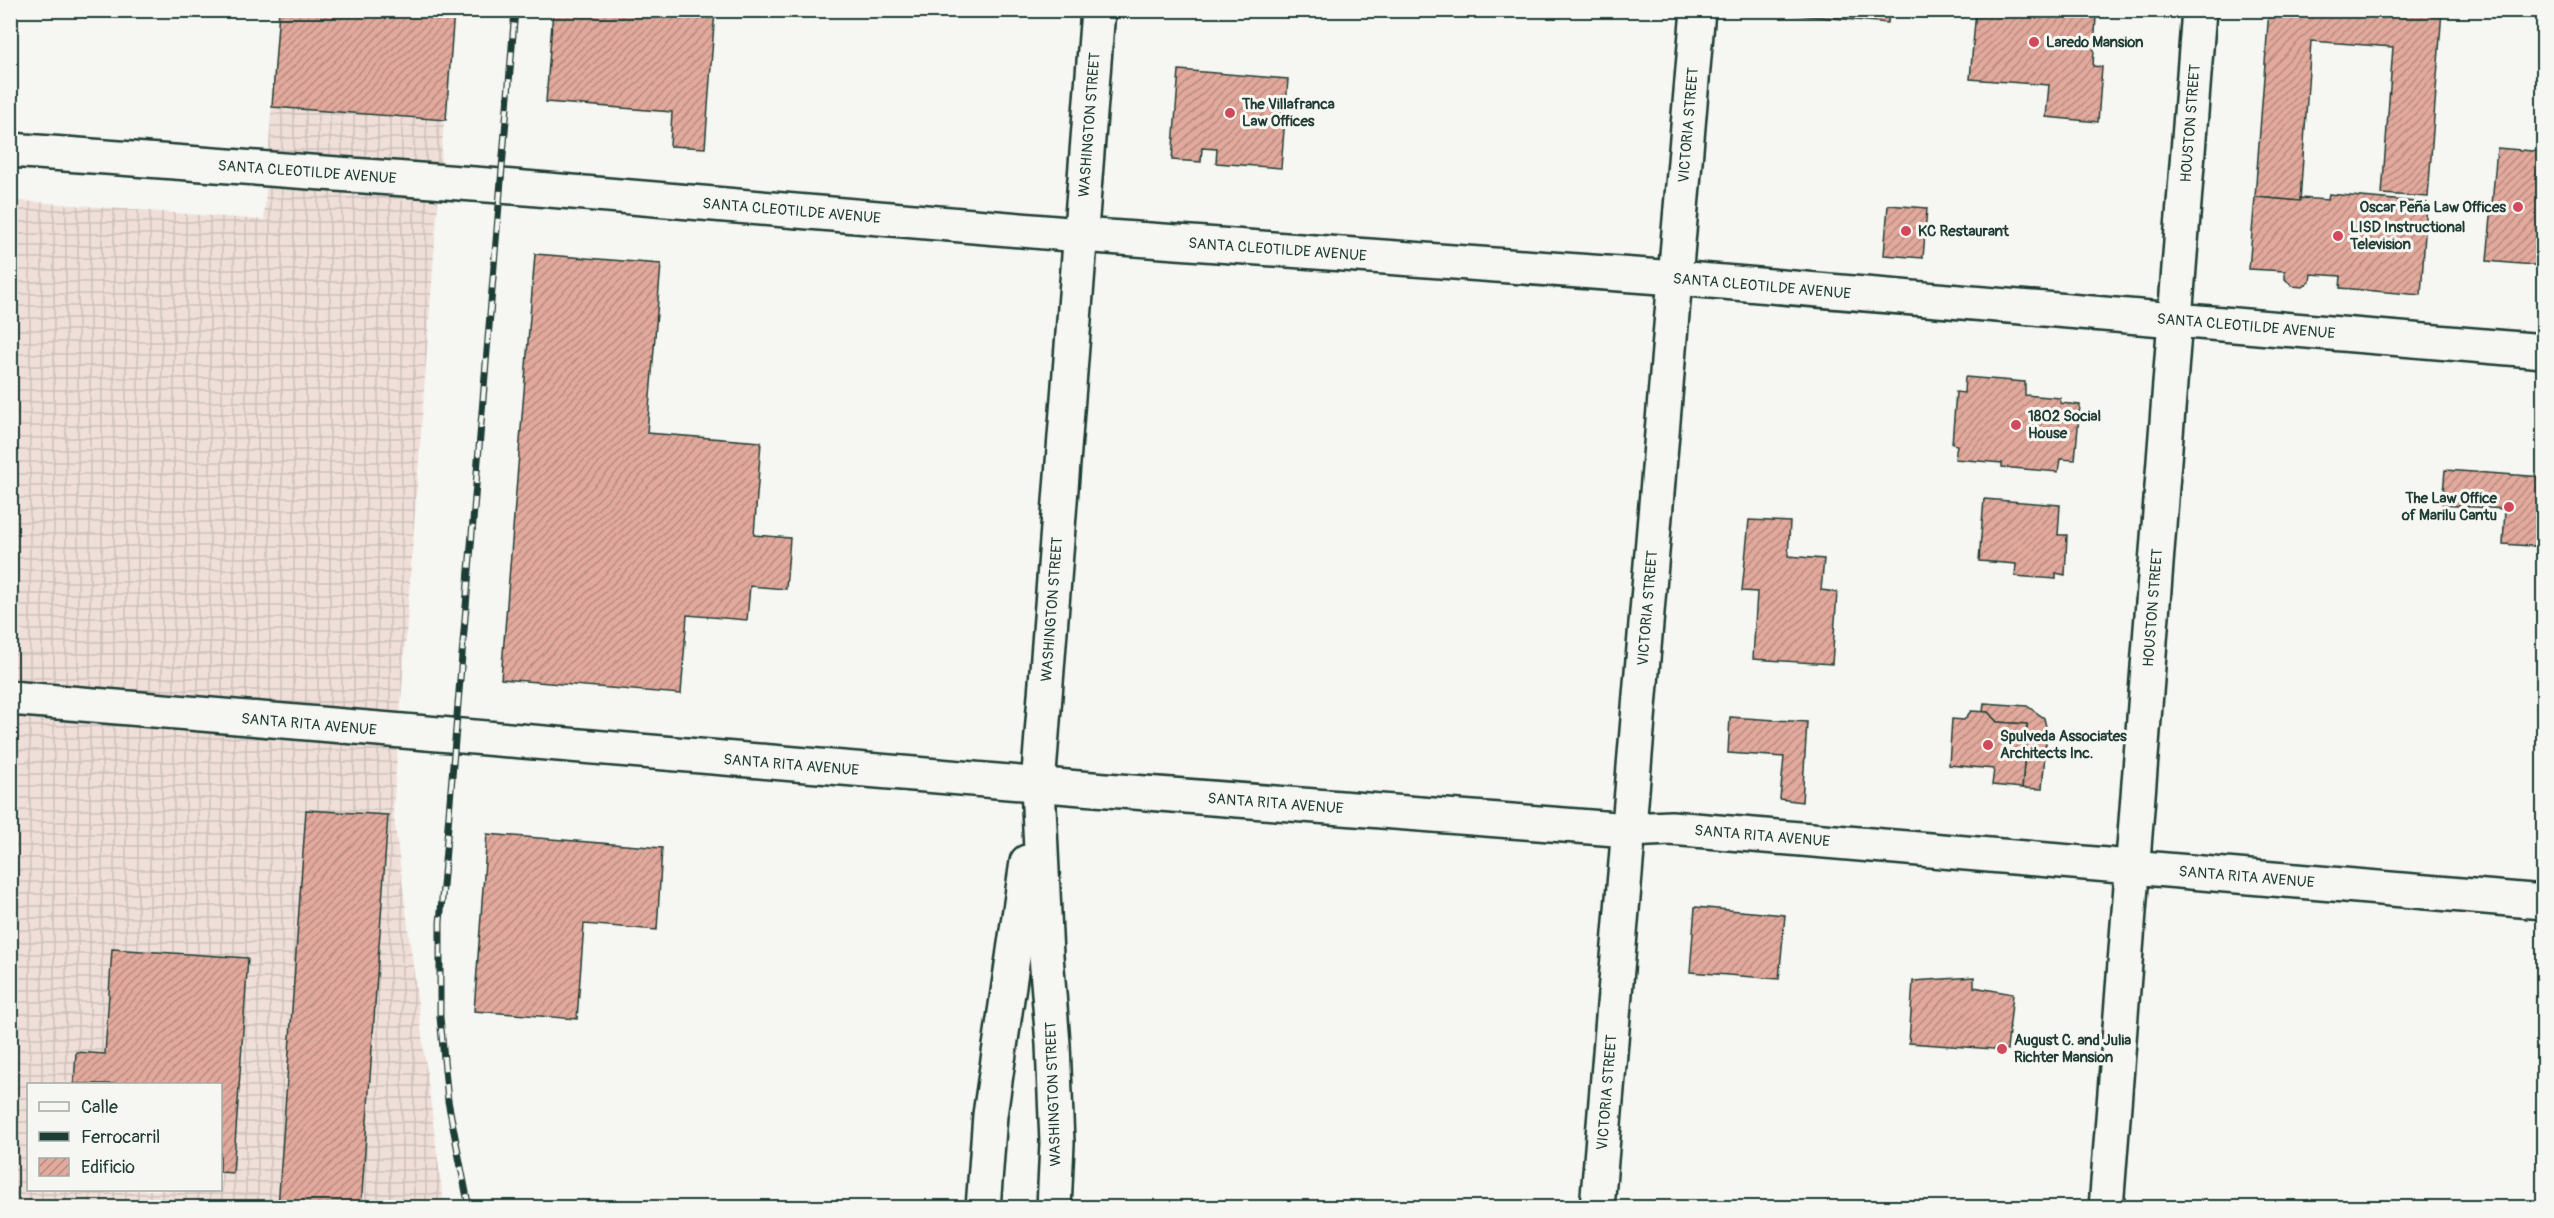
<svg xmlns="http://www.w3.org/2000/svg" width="2554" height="1218" viewBox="0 0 2554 1218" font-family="Pangolin,sans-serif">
	<defs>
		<pattern id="industrial-grid" width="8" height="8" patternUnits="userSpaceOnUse" patternTransform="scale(1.5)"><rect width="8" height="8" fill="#f0dfd8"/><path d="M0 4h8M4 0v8" fill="none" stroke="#cdc0ba"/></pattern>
		<pattern id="building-hatch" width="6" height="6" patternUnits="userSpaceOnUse" patternTransform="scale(1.5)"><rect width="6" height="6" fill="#e2a99c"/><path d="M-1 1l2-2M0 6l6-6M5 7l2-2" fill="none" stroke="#b78b80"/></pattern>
	</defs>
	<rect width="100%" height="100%" fill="#f6f6f2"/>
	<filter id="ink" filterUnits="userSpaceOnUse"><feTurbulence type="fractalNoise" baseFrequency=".0167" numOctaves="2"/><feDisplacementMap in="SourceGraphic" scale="12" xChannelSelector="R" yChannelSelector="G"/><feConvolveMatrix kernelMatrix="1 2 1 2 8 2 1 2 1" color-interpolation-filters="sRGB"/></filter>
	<g filter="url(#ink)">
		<!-- industrial -->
		<path fill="url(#industrial-grid)" fill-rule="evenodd" d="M 278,11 L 452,11 L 393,810 L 444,1207 L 11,1207 L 10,200 L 264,220 ZM 28,1084 L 220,1084 L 220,1190 L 28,1190 Z"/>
		<!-- building -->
		<g fill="url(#building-hatch)" stroke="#1f3d34" stroke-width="1.5">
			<polygon points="279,10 454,10 446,120 272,107"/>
			<polygon points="553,10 715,10 705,148 670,146 672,112 546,102"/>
			<polygon points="1787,10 1889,10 1888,23 1787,14"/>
			<polygon points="1976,10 2033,14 2033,10 2093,10 2096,17 2093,66 2102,67 2098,122 2046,117 2049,85 1970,79"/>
			<polygon points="2269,10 2442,10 2428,197 2382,194 2393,47 2311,41 2300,201 2255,197"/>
			<polygon points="1179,70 1288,79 1281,168 1216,163 1217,149 1202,148 1201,162 1172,160"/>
			<polygon points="2497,148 2544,152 2544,266 2487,261"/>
			<polygon points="2329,194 2427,203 2421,295 2340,288 2341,276 2311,274 2310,281 2303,287 2292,286 2285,279 2285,271 2249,269 2255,197 2300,201 2300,198 2328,200"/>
			<polygon points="1888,205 1927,208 1923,258 1884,255"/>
			<polygon points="535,254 661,264 647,433 761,442 754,535 790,538 786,589 750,586 747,620 687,615 681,694 501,679"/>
			<polygon points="1965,377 2025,382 2025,395 2060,398 2060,403 2080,405 2075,460 2060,459 2058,472 2002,467 2002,463 1955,459 1957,445 1952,444 1956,392 1964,393"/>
			<polygon points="2445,470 2544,477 2544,547 2503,544 2505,509 2442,505"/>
			<polygon points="1984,499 2060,505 2058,535 2067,535 2065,575 2056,573 2056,579 2015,576 2016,564 1979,561"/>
			<polygon points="1749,520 1790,522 1788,556 1824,559 1821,590 1837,592 1832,664 1753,659 1757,592 1742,591"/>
			<polygon points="1984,703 2027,706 2044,718 2047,731 2042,789 2022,788 2027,724 1997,722 1988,712 1983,712"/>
			<polygon points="1971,711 1988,712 1997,722 2027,724 2022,788 1992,785 1994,769 1949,765 1952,719 1964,720"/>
			<polygon points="1730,717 1807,722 1802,802 1780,799 1784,757 1728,753"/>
			<polygon points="306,810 388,815 361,1208 278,1208"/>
			<polygon points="487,834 662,848 657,930 584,924 577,1019 474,1011"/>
			<polygon points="1695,907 1785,915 1779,979 1690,972"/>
			<polygon points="112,949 248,958 233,1173 220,1172 220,1084 74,1084 76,1052 105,1054"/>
			<polygon points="1974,977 1974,987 2013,994 2007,1050 1909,1043 1913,981"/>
		</g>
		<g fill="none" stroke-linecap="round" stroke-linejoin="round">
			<!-- minor casing -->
			<g stroke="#1f3d34" stroke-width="38">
				<g id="minor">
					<path id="s1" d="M 10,150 L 501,186 L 1080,235"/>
					<path id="s2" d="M 1675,278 L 2544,351"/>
					<path id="s3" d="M 10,698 C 550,746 1089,790 1629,830 L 1671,828 L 2544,902"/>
					<path id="s4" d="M 2106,1208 L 2199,10"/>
				</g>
			</g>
			<!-- tertiary casing -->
			<g stroke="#1f3d34" stroke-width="38">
				<g id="tertiary">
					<path id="s5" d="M 1597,1208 L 1675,278"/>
				</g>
			</g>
			<!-- secondary casing -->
			<g stroke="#1f3d34" stroke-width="38">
				<g id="secondary">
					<path id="s6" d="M 1080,235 L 1675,278 L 1698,10"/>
					<polyline points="983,1208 990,1115 1027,862"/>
					<path id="s7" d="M 1054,1208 L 1057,1143 L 1053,1044 L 1046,956 L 1038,786 L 1098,10"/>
				</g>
			</g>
			<!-- minor -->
			<use href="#minor" stroke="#f6f6f2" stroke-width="33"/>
			<!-- tertiary -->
			<use href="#tertiary" stroke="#f6f6f2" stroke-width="33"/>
			<!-- secondary -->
			<use href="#secondary" stroke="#f6f6f2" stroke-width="33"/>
			<!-- rail casing -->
			<g stroke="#1f3d34" stroke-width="7">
				<polyline id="rail" points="469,1208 448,1101 440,1017 440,923 515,10"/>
			</g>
			<!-- rail -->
			<use href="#rail" stroke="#f6f6f2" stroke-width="4.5" stroke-dasharray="14" stroke-linecap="butt"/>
		</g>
	</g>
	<!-- markers -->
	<g fill="#d1495b" stroke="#f6f6f2" stroke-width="2">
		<circle cx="2034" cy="42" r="6"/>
		<circle cx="1230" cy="113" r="6"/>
		<circle cx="2518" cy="207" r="6"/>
		<circle cx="1906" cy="231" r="6"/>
		<circle cx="2338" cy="236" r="6"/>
		<circle cx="2016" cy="425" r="6"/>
		<circle cx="2509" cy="507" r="6"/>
		<circle cx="1988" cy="745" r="6"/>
		<circle cx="2002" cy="1049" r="6"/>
	</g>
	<g text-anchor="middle" stroke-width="6" stroke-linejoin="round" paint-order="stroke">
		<!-- poi labels -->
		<g font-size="15" font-weight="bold" fill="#1f3d34" stroke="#f6f6f2" text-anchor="start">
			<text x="2046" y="47">Laredo Mansion</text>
			<text x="1242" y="109">The Villafranca<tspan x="1242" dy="17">Law Offices</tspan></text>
			<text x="2506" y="212" text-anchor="end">Oscar Peña Law Offices</text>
			<text x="2350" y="232">LISD Instructional<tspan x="2350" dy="17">Television</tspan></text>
			<text x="1918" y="236">KC Restaurant</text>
			<text x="2028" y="421">1802 Social<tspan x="2028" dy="17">House</tspan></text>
			<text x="2497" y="503" text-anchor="end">The Law Office<tspan x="2497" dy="17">of Marilu Cantu</tspan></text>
			<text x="2000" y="741">Spulveda Associates<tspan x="2000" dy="17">Architects Inc.</tspan></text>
			<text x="2014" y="1045">August C. and Julia<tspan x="2014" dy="17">Richter Mansion</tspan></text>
		</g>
		<!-- street labels -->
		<g font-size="15" fill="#1f3d34" stroke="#f6f6f2">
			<text dy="5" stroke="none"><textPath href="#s7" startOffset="1086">WASHINGTON STREET</textPath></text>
			<text dy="5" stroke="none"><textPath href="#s4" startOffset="1088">HOUSTON STREET</textPath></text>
			<text dy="5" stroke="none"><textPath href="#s6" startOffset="750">VICTORIA STREET</textPath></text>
			<text dy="5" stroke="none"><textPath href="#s1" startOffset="298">SANTA CLEOTILDE AVENUE</textPath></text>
			<text dy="5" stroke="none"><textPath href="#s1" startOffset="784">SANTA CLEOTILDE AVENUE</textPath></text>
			<text dy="5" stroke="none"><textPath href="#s6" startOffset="198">SANTA CLEOTILDE AVENUE</textPath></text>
			<text transform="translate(1762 286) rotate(5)" y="5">SANTA CLEOTILDE AVENUE</text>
			<text dy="5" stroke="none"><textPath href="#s2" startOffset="573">SANTA CLEOTILDE AVENUE</textPath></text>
			<text dy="5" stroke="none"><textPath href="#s7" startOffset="600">WASHINGTON STREET</textPath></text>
			<text dy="5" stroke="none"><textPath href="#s5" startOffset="602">VICTORIA STREET</textPath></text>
			<text dy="5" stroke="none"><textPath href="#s4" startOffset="602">HOUSTON STREET</textPath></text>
			<text dy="5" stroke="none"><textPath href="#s3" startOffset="300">SANTA RITA AVENUE</textPath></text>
			<text dy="5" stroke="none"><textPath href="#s3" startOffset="784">SANTA RITA AVENUE</textPath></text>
			<text dy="5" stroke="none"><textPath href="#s3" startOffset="1270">SANTA RITA AVENUE</textPath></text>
			<text dy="5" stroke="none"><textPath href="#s3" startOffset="1758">SANTA RITA AVENUE</textPath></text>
			<text dy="5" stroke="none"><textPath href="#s3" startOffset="2244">SANTA RITA AVENUE</textPath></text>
			<text dy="5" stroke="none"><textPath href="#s5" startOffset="116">VICTORIA STREET</textPath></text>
			<text transform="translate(1053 1094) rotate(-92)" y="5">WASHINGTON STREET</text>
		</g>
	</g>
	<!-- margin -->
	<rect width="2554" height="1218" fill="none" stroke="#f6f6f2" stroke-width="36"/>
	<rect x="18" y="18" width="2518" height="1182" fill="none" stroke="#1f3d34" stroke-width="2" filter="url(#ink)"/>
	<!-- legend -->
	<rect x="27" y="1083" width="195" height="108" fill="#f6f6f2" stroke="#a0aca6" stroke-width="1.5"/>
	<rect x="39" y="1102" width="30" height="9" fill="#f6f6f2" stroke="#a0aca6" stroke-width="1.5"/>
	<text x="81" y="1113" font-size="18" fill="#1f3d34">Calle</text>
	<rect x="39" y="1132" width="30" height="9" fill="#1f3d34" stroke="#a0aca6" stroke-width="1.5"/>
	<text x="81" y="1143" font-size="18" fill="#1f3d34">Ferrocarril</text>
	<rect x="39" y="1158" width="30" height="18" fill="url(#building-hatch)" stroke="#a0aca6" stroke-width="1.5"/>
	<text x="81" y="1173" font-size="18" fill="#1f3d34">Edificio</text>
</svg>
